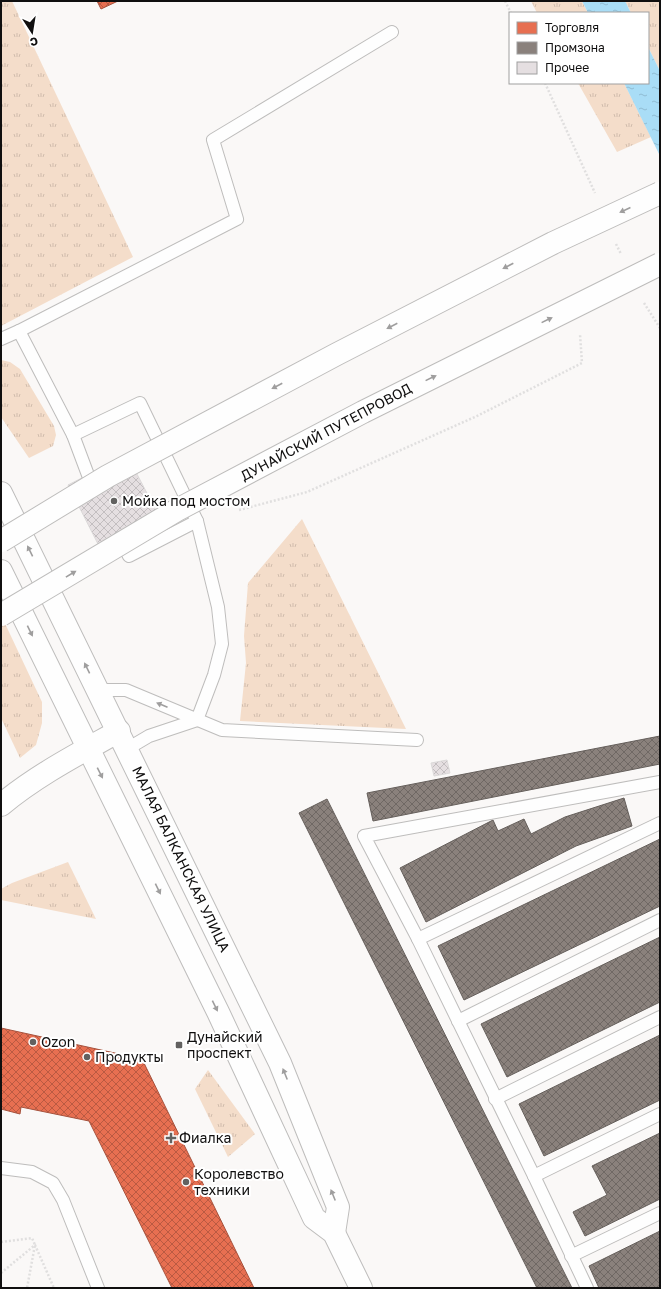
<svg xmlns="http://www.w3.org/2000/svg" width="661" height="1289" viewBox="0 0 661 1289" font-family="'Golos Text',sans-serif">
	<defs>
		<pattern id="grass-tufts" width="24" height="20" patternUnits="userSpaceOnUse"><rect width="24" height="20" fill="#f4ddca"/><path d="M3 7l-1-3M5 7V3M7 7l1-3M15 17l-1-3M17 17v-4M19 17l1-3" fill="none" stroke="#d0bcac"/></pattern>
		<pattern id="water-ripples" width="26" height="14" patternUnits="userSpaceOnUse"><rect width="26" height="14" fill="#a9ddf6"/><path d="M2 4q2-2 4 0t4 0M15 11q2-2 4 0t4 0" fill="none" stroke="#90bcd2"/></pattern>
		<pattern id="shops-cross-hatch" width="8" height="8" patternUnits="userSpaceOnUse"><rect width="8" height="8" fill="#e76f51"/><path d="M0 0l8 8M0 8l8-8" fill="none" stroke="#ba5a42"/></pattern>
		<pattern id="industry-cross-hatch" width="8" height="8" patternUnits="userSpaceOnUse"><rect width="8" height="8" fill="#8a817c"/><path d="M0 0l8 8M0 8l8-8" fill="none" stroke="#6f6864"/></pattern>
		<pattern id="building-cross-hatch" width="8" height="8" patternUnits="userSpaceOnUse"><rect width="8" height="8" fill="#e5dfe1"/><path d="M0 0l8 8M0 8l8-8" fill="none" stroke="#c3bec0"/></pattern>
	</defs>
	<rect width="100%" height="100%" fill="#faf8f7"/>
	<!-- grass -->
	<g fill="url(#grass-tufts)">
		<polygon points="1,1 12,1 133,257 1,326"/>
		<polygon points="531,1 582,1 588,13 537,13"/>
		<polygon points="625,1 660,1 660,71 648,47 648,13 631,13"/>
		<polygon points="578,83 624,83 651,137 617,152"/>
		<polygon points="1,360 10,362 20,369 54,426 56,435 53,446 29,458 1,417"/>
		<polygon points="302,519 406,729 240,721 246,663 244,636 248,583"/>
		<polygon points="1,615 42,702 42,723 36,745 20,758 1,718"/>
		<polygon points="68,862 96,919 1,900 1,889 12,883"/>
		<polygon points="208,1070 255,1134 228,1157 195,1089"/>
	</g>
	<!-- water -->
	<g fill="url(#water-ripples)">
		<polygon points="582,1 625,1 631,13 588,13"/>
		<polygon points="648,47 660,71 660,156 624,83 648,83"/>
	</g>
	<!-- shops -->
	<g fill="url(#shops-cross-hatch)" stroke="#a6523d">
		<polygon points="97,1 118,1 101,9"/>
		<polygon points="1,1028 142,1059 254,1288 172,1288 89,1121 21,1107 20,1114 1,1109"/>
	</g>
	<!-- industry -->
	<g fill="url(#industry-cross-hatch)" stroke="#655f5b">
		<polygon points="660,736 660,764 373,821 367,793"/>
		<polygon points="624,798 632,826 576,846 426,922 400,868 493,820 498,831 524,819 531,834 565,817"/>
		<polygon points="327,799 572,1288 537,1288 299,813"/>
		<polygon points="660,839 660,906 464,1000 438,946"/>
		<polygon points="660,937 660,1002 507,1077 481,1024"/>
		<polygon points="660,1035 660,1100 544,1156 519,1104"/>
		<polygon points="660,1133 660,1199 585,1236 573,1212 607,1195 592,1166"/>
		<polygon points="660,1231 660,1288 599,1288 589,1266"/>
	</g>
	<!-- building -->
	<g fill="url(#building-cross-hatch)" stroke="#dcdada">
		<polygon points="127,455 160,518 100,548 68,485"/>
		<polygon points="447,760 450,773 434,776 431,763"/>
	</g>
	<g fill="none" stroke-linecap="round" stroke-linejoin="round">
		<!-- service casing -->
		<g stroke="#bebdbc" stroke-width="14">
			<g id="service">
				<polyline points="19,331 73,435 88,475"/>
				<polyline points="1,339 19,331 237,219 213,140 392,32"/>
				<polyline points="73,435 140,403 197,521 218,607 222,644 214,675 197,720"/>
				<polyline points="120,538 129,556 197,521"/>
				<polyline points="98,690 126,690 222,730 417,740"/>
				<polyline points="127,749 149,736 197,720"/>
				<polyline points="418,939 660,823"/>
				<polyline points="458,1021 660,920"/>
				<polyline points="495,1099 660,1017"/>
				<polyline points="1,1168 32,1172 53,1183 63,1200 98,1288"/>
				<polyline points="534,1176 660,1114"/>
				<polyline points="571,1256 660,1213"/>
				<polyline points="587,1288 534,1176 418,939 364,836 660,782"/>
			</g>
		</g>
		<!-- tertiary casing -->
		<g stroke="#bebdbc" stroke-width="24">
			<g id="tertiary">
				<polyline points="1,493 280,1063 338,1207 334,1233"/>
				<polyline points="1,571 218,1012 314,1218 334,1233 361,1288"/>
				<path d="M 1,805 C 37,775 78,754 119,731"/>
			</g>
		</g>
		<!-- path -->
		<g stroke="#e0dfdf" stroke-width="2.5" stroke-dasharray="2 2" stroke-linecap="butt">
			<polyline points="505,1 511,13"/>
			<polyline points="545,83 595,193"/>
			<polyline points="616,244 621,254"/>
			<polyline points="644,303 660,328"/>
			<polyline points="239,510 307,492 477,416 582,363 580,334"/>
			<polyline points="1,1242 32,1238 35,1245 27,1288"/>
			<polyline points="1,1273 35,1245 54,1288"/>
		</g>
		<!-- service -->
		<use href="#service" stroke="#fefefe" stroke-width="12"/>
		<!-- tertiary -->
		<use href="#tertiary" stroke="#fefefe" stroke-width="22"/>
		<!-- secondary-bridge casing -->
		<g stroke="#bebdbc" stroke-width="24" stroke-linecap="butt">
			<g id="secondary-bridge">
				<polyline points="1,541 108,476 337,354 553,243 660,193"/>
				<polyline points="1,615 177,510 363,412 660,264"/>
			</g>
		</g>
		<!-- secondary-bridge -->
		<use href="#secondary-bridge" stroke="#fefefe" stroke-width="22"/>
	</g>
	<!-- one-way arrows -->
	<defs><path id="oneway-solid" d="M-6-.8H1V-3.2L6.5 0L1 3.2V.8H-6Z"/></defs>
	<g fill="#9f9e9e">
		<use href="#oneway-solid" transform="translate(625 210) rotate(155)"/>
		<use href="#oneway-solid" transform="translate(508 266) rotate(153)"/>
		<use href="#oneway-solid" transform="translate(547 320) rotate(-26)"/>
		<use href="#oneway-solid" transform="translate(392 326) rotate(153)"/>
		<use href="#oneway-solid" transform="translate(431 378) rotate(-26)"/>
		<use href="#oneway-solid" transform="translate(277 386) rotate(152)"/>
		<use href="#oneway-solid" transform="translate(30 551) rotate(-116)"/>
		<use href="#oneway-solid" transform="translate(71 574) rotate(-31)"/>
		<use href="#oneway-solid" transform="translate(30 631) rotate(64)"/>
		<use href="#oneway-solid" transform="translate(87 668) rotate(-116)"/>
		<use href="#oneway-solid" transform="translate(162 705) rotate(-157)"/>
		<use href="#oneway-solid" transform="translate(100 773) rotate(63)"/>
		<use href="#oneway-solid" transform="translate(158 889) rotate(64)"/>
		<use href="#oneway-solid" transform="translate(215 1006) rotate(64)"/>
		<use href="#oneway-solid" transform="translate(285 1074) rotate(-112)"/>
		<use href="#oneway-solid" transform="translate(333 1195) rotate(-112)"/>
	</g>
	<!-- markers -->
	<g fill="#626160" stroke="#fff" stroke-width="1.5">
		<circle cx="114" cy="501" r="4"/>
		<circle cx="33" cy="1042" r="4"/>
		<rect x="175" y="1041" width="8" height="8" rx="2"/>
		<circle cx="87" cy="1057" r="4"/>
		<path d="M169 1132h4v4h4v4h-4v4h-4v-4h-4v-4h4z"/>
		<circle cx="186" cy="1182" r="4"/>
	</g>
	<g text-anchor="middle" stroke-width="4" stroke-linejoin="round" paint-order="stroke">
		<!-- street labels -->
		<g font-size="14" fill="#100f0f" stroke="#fff">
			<text transform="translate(326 432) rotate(-28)" y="5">ДУНАЙСКИЙ ПУТЕПРОВОД</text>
			<text transform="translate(181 859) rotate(64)" y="5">МАЛАЯ БАЛКАНСКАЯ УЛИЦА</text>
		</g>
		<!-- poi labels -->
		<g font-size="14" fill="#100f0f" stroke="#fff" text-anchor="start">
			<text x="122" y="506">Мойка под мостом</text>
			<text x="187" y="1042">Дунайский<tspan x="187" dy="16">проспект</tspan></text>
			<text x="41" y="1047">Ozon</text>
			<text x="95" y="1062">Продукты</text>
			<text x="179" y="1143">Фиалка</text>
			<text x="194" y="1179">Королевство<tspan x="194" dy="16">техники</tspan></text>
		</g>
	</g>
	<!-- border -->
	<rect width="661" height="1289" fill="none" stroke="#100f0f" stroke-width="4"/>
	<!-- legend -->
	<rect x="509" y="12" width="140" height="72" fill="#ffffff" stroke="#9f9f9f"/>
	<rect x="517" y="22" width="20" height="12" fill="#e76f51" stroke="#9f9f9f"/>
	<text x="545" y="32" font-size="12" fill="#100f0f">Торговля</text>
	<rect x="517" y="42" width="20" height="12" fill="#8a817c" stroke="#9f9f9f"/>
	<text x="545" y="52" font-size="12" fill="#100f0f">Промзона</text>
	<rect x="517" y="62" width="20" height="12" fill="#e5dfe1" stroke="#9f9f9f"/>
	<text x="545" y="72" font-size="12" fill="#100f0f">Прочее</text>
	<!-- north arrow -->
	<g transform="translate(32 32) rotate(168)" stroke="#ffffff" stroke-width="3" paint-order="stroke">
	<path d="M0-3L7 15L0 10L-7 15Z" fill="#100f0f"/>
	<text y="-6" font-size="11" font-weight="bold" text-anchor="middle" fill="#100f0f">С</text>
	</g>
</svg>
